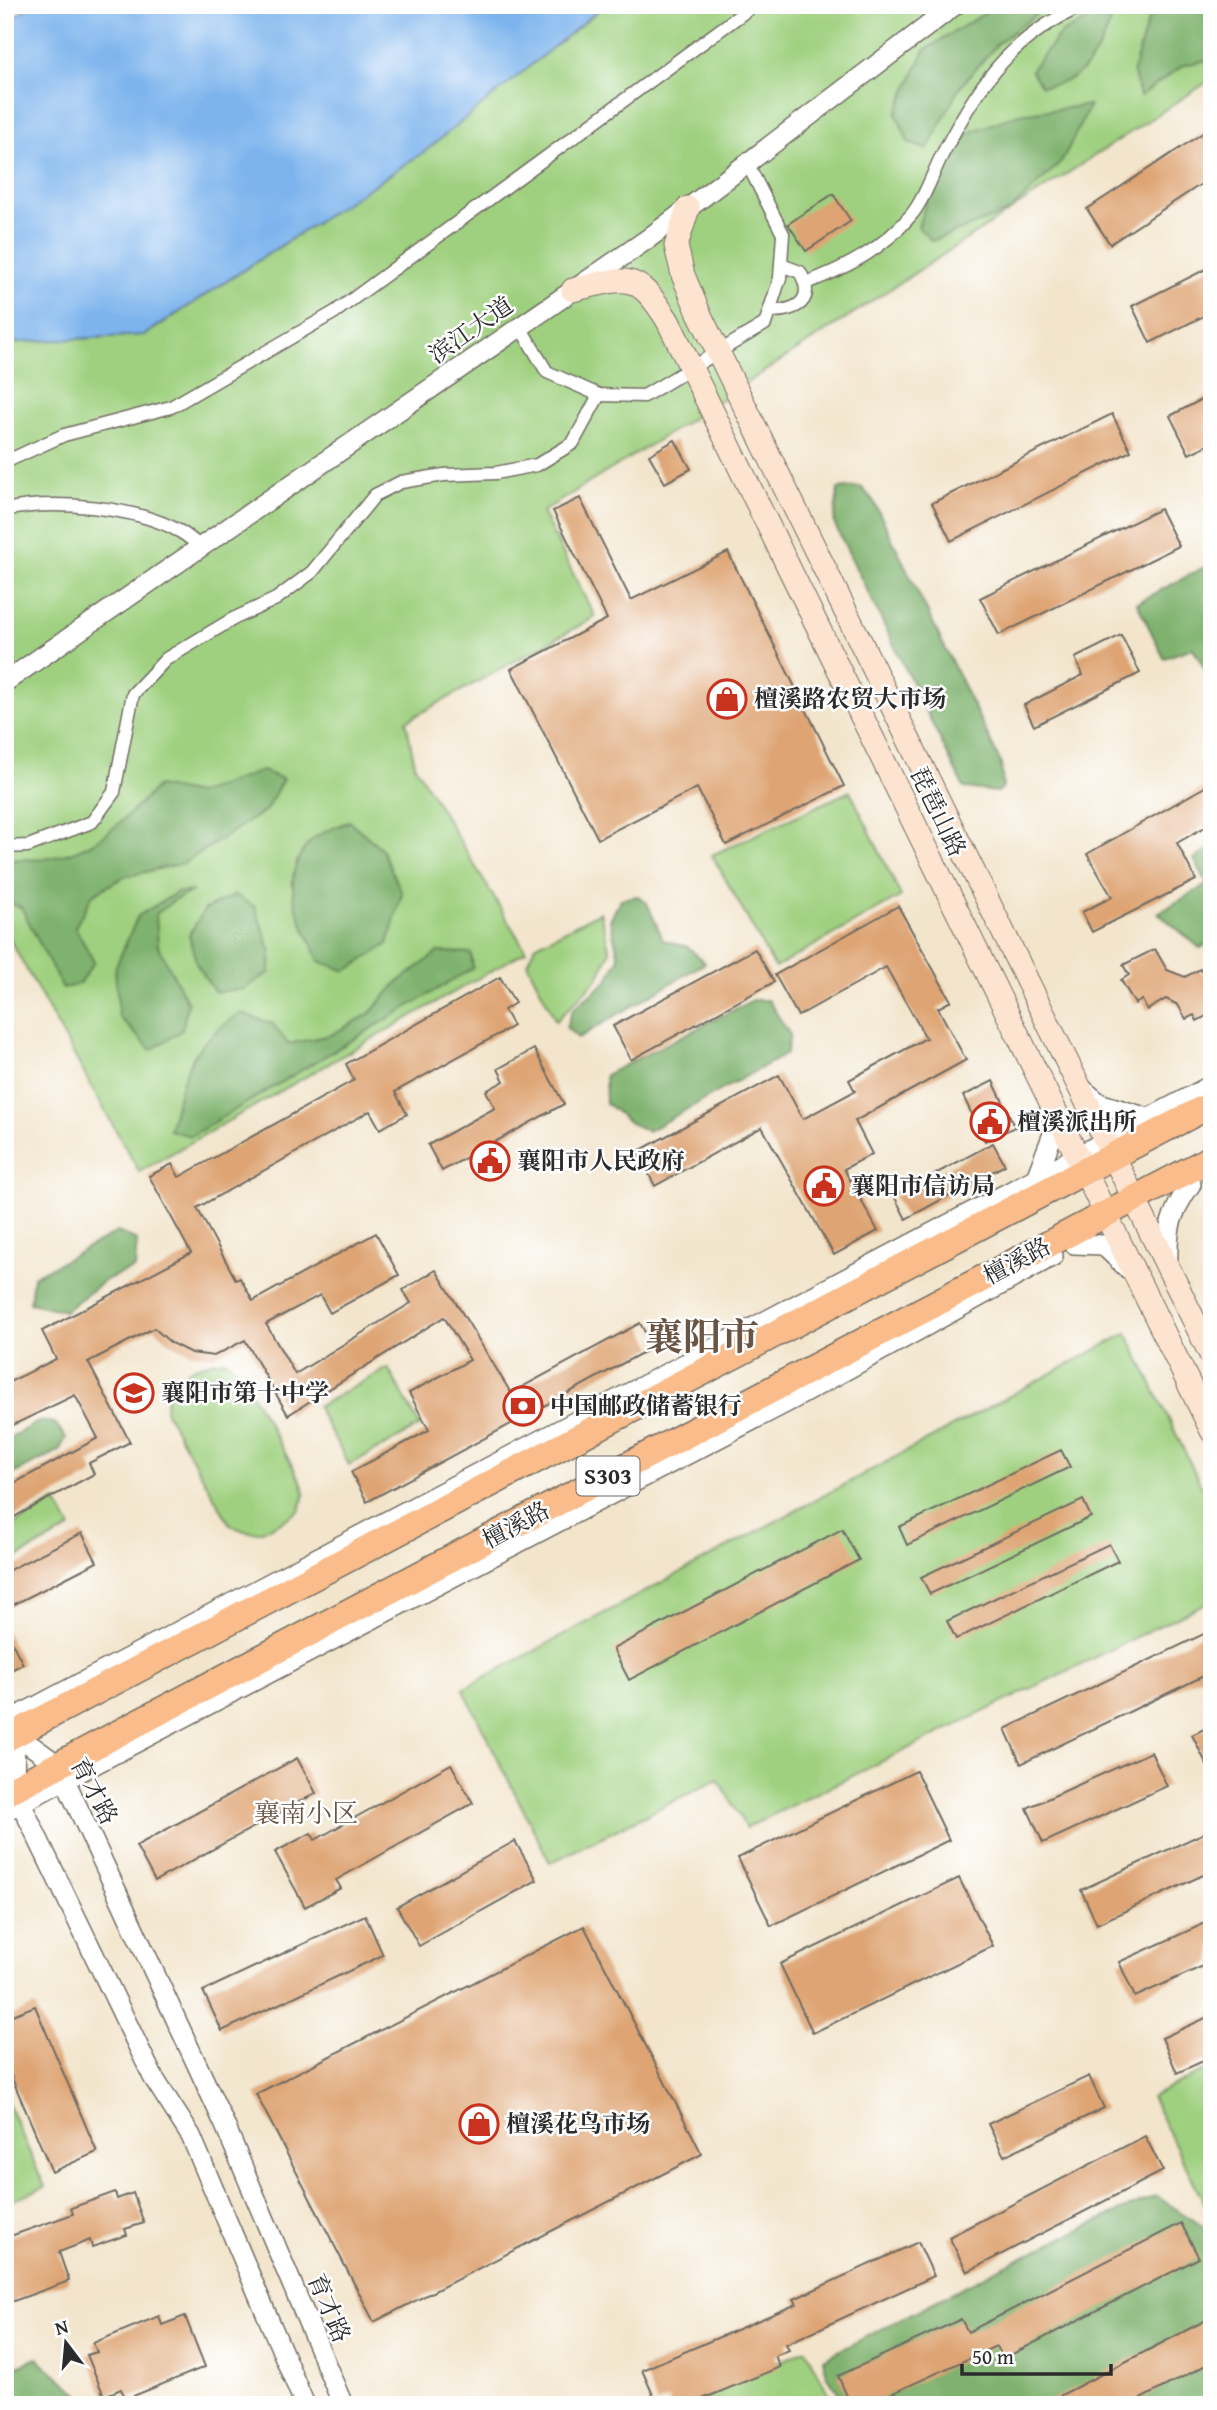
<svg xmlns="http://www.w3.org/2000/svg" width="1217" height="2410" viewBox="0 0 1217 2410" font-family="'Gentium Book Plus','Noto Serif SC',serif">
	<rect width="100%" height="100%" fill="#fff"/>
	<filter id="ink" filterUnits="userSpaceOnUse"><feTurbulence type="fractalNoise" baseFrequency=".0143" numOctaves="2"/><feDisplacementMap in="SourceGraphic" scale="14" xChannelSelector="R" yChannelSelector="G"/><feConvolveMatrix kernelMatrix="1 2 1 2 8 2 1 2 1" color-interpolation-filters="sRGB"/></filter>
	<filter id="wash" filterUnits="userSpaceOnUse"><feTurbulence type="fractalNoise" baseFrequency=".00686" numOctaves="4" result="noise"/><feDisplacementMap in="SourceGraphic" scale="28" xChannelSelector="R" yChannelSelector="G"/><feGaussianBlur stdDeviation="1.57" result="paint"/><feColorMatrix in="noise" values="0 0 0 0 0 0 0 0 0 0 0 0 0 0 0 0 0 1.4 0 .05"/><feComposite in="paint" operator="in"/></filter>
	<g filter="url(#wash)">
		<rect width="100%" height="100%" fill="#f2e5cc"/>
		<!-- green -->
		<g fill="#9fd07f" stroke="#657e55" stroke-width="2">
			<polygon points="605,5 1212,5 1212,79 679,427 542,512 595,617 406,721 415,766 526,951 139,1172 5,931 5,343 145,335 424,152"/>
			<polygon points="850,791 901,896 775,968 712,855"/>
			<polygon points="600,912 610,952 598,978 556,1021 527,963 535,946"/>
			<polygon points="1127,1333 1212,1508 1212,1600 746,1828 718,1779 550,1863 463,1689"/>
			<path d="M 226,1360 L 239,1372 L 301,1481 L 305,1494 L 299,1511 C 273,1526 256,1543 229,1523 L 165,1411 C 166,1376 194,1363 226,1360 Z"/>
			<polygon points="388,1368 420,1426 349,1465 317,1407"/>
			<polygon points="56,1501 71,1528 5,1564 5,1529"/>
			<polygon points="1212,2067 1212,2201 1205,2204 1151,2097"/>
			<polygon points="5,2097 45,2187 5,2203"/>
			<polygon points="806,2349 831,2399 820,2405 690,2405"/>
		</g>
		<!-- forest -->
		<g fill="#7fb26e" stroke="#556e4c" stroke-width="2">
			<polygon points="998,5 1049,5 998,43 959,88 927,150 908,142 896,113 925,50"/>
			<polygon points="1164,5 1212,5 1212,59 1184,65 1140,96 1133,71 1150,14"/>
			<path d="M 1097,15 L 1111,22 C 1096,56 1083,85 1041,86 L 1031,70 L 1061,33 Z"/>
			<polygon points="1090,105 1062,161 1010,211 932,241 918,227 931,187 970,132 1019,114"/>
			<polygon points="861,487 873,500 1001,763 1003,788 997,792 964,788 834,523 838,489"/>
			<polygon points="1212,563 1212,682 1193,648 1164,658 1137,603"/>
			<path d="M 262,771 L 283,779 L 266,810 L 184,863 L 124,877 L 93,894 L 75,927 L 94,962 L 80,983 L 63,989 L 21,907 L 5,902 L 5,861 C 19,857 30,861 44,859 C 99,851 120,822 158,786 L 197,794 Z"/>
			<path d="M 349,821 L 381,848 L 402,893 L 388,944 L 346,971 L 319,961 C 302,921 274,879 311,841 C 319,832 338,827 349,821 Z"/>
			<polygon points="1212,848 1212,942 1200,948 1158,913 1208,884 1194,859"/>
			<polygon points="193,891 174,900 156,914 158,946 188,1003 182,1030 151,1050 119,1017 115,968 138,916 176,893"/>
			<polygon points="235,895 255,907 271,952 270,972 244,989 215,992 197,965 189,935 205,909"/>
			<polygon points="638,896 647,903 663,940 688,947 705,963 578,1038 566,1027 573,1009 607,981 619,958 610,920 621,899"/>
			<path d="M 438,952 L 471,953 L 473,968 L 191,1136 L 169,1130 C 186,1071 185,1048 241,1013 L 273,1024 L 288,1044 L 331,1035 L 369,1014 L 396,984 Z"/>
			<polygon points="753,1000 768,1000 790,1035 786,1054 648,1131 630,1123 606,1103 605,1075"/>
			<polygon points="117,1232 137,1240 135,1268 105,1280 65,1311 30,1303 33,1277"/>
			<polygon points="40,1421 55,1423 66,1438 59,1451 5,1478 5,1440"/>
			<path d="M 1156,2196 L 1204,2227 L 1212,2245 L 1212,2399 L 1198,2405 L 846,2405 L 827,2375 L 823,2359 C 933,2303 1042,2243 1156,2196 Z"/>
			<polygon points="37,2358 92,2405 5,2405 5,2372"/>
		</g>
		<!-- water -->
		<polygon fill="#7db4ed" stroke="#54708c" stroke-width="2" points="30,5 605,5 424,152 144,335 5,343 5,25"/>
		<g id="blocks">
			<!-- building -->
			<g fill="#dea473">
				<polygon points="1212,127 1212,177 1110,244 1087,209"/>
				<polygon points="833,194 851,221 806,251 788,224"/>
				<polygon points="1212,266 1212,312 1150,343 1132,306"/>
				<polygon points="1212,394 1212,443 1189,454 1170,416"/>
				<polygon points="1112,414 1131,451 951,541 932,503"/>
				<polygon points="675,440 691,469 665,483 649,455"/>
				<polygon points="580,498 631,600 728,552 844,786 726,845 697,788 598,839 511,669 607,619 553,511"/>
				<polygon points="1160,509 1179,546 999,635 980,598"/>
				<polygon points="1121,635 1140,673 1034,726 1024,705 1083,675 1075,658"/>
				<polygon points="1212,783 1212,823 1177,843 1196,880 1092,932 1082,912 1112,897 1087,854"/>
				<polygon points="898,906 951,1001 938,1008 966,1060 855,1121 872,1154 844,1169 878,1231 834,1255 762,1127 655,1186 637,1152 779,1075 803,1119 855,1091 849,1080 926,1038 886,967 798,1016 775,975"/>
				<polygon points="755,949 774,982 631,1060 613,1026"/>
				<polygon points="1155,949 1167,970 1185,977 1200,969 1205,977 1212,974 1212,1013 1197,1021 1194,1015 1186,1019 1178,1005 1166,999 1147,1010 1142,1000 1135,1004 1121,980 1129,975 1123,965"/>
				<polygon points="500,977 515,1003 504,1010 513,1026 395,1092 407,1114 380,1129 370,1111 197,1208 236,1280 240,1278 253,1301 376,1233 399,1275 330,1313 320,1295 266,1324 295,1374 411,1303 403,1290 436,1270 511,1393 640,1323 653,1347 367,1502 351,1472 429,1430 409,1393 470,1360 444,1317 288,1415 245,1340 214,1356 191,1353 171,1343 154,1328 88,1362 130,1442 89,1463 94,1474 5,1522 5,1488 98,1438 75,1395 5,1429 5,1384 56,1359 42,1331 191,1253 149,1176 172,1164 179,1177 354,1080 346,1064"/>
				<polygon points="534,1049 564,1104 442,1171 428,1145 495,1108 486,1091 504,1081 498,1069"/>
				<polygon points="993,1081 1015,1127 985,1141 963,1096"/>
				<polygon points="993,1143 1005,1165 906,1219 894,1196"/>
				<polygon points="1061,1450 1070,1467 907,1545 899,1527"/>
				<polygon points="1083,1500 1091,1517 930,1594 921,1577"/>
				<polygon points="842,1529 859,1560 629,1680 613,1649"/>
				<polygon points="82,1533 97,1562 5,1609 5,1572"/>
				<polygon points="1109,1544 1118,1561 956,1639 947,1621"/>
				<polygon points="5,1629 23,1664 5,1673"/>
				<polygon points="1212,1630 1212,1672 1021,1764 1005,1729"/>
				<polygon points="1212,1725 1212,1775 1192,1735"/>
				<polygon points="1151,1752 1167,1786 1043,1843 1027,1808"/>
				<polygon points="297,1758 316,1793 155,1881 136,1846"/>
				<polygon points="451,1764 473,1803 336,1880 341,1888 305,1907 275,1852 311,1833 315,1840"/>
				<polygon points="916,1771 949,1840 771,1926 738,1858"/>
				<polygon points="1204,1833 1212,1849 1212,1871 1097,1924 1081,1890"/>
				<polygon points="515,1841 537,1880 419,1946 397,1907"/>
				<polygon points="959,1878 993,1946 813,2033 780,1964"/>
				<polygon points="365,1915 383,1955 222,2031 203,1991"/>
				<polygon points="1212,1920 1212,1962 1135,1997 1119,1962"/>
				<polygon points="584,1926 702,2154 374,2322 256,2094"/>
				<polygon points="35,2006 97,2152 52,2172 5,2062 5,2018"/>
				<polygon points="1212,2015 1212,2057 1177,2073 1162,2038"/>
				<polygon points="1089,2076 1104,2108 1004,2156 988,2124"/>
				<polygon points="1145,2136 1163,2171 967,2272 949,2237"/>
				<polygon points="115,2192 117,2199 133,2193 144,2223 125,2229 127,2235 92,2247 90,2240 59,2252 69,2281 11,2302 5,2285 5,2238 73,2214 71,2208"/>
				<polygon points="1181,2223 1199,2258 1003,2359 996,2346 867,2405 851,2405 838,2376 961,2319 968,2332"/>
				<polygon points="918,2242 934,2276 786,2344 789,2350 775,2356 780,2367 688,2405 670,2405 668,2399 657,2404 642,2370 797,2304 794,2299"/>
				<polygon points="159,2316 162,2325 185,2316 205,2367 126,2399 121,2389 104,2396 87,2355 97,2352 93,2343"/>
				<polygon points="1212,2317 1212,2362 1129,2405 1042,2405"/>
			</g>
		</g>
	</g>
	<g filter="url(#ink)">
		<use href="#blocks" fill-opacity="0" stroke="#716c63" stroke-width="2"/>
		<g fill="none" stroke-linecap="round" stroke-linejoin="round">
			<!-- pedestrian casing -->
			<g stroke="#716c63" stroke-width="15">
				<g id="pedestrian">
					<path d="M 806,283 C 848,267 883,249 912,214 C 925,198 932,175 941,157 C 978,86 1008,38 1084,5"/>
					<path d="M 770,311 C 797,311 816,301 800,272 L 781,265"/>
					<polyline points="520,327 547,372 599,395 644,396 765,324 780,278 783,234 747,163"/>
					<polyline points="5,462 64,435 171,407 335,312 754,5"/>
					<path d="M 5,510 C 53,499 136,507 179,531 C 187,535 194,542 201,547"/>
					<polyline points="5,847 28,846 92,822 114,792 133,694 166,659 233,619 276,599 312,572 375,495 401,482 444,475 496,473 537,465 573,443 599,395"/>
				</g>
			</g>
			<!-- tertiary casing -->
			<g stroke="#716c63" stroke-width="22">
				<g id="tertiary">
					<polyline points="5,682 649,238 955,5"/>
					<polyline points="1080,1087 1099,1103 1148,1118"/>
					<polyline points="1036,1178 1053,1134 1050,1108"/>
					<polyline points="1074,1244 1103,1245 1129,1270"/>
					<path d="M 1168,1267 C 1167,1230 1169,1215 1191,1184"/>
					<polyline points="5,1723 1212,1085"/>
					<polyline points="15,1734 58,1765 224,2123 343,2405"/>
					<polyline points="15,1734 14,1789 153,2077 191,2136 305,2405"/>
					<polyline points="5,1811 795,1398 1053,1256"/>
				</g>
			</g>
			<!-- secondary casing -->
			<g stroke="#716c63" stroke-width="25">
				<g id="secondary">
					<polyline points="688,208 676,246 683,275 698,311 1212,1357"/>
					<path d="M 573,290 C 627,277 636,270 668,321 L 1212,1431"/>
				</g>
			</g>
			<!-- primary casing -->
			<g stroke="#716c63" stroke-width="29">
				<g id="primary">
					<polyline points="5,1739 1212,1104"/>
					<polyline points="5,1793 1212,1158"/>
				</g>
			</g>
			<!-- pedestrian -->
			<use href="#pedestrian" stroke="#fff" stroke-width="12"/>
			<!-- tertiary -->
			<use href="#tertiary" stroke="#fff" stroke-width="19"/>
			<!-- secondary -->
			<use href="#secondary" stroke="#fde4d0" stroke-width="23"/>
			<!-- primary -->
			<use href="#primary" stroke="#f9bc8a" stroke-width="26"/>
		</g>
	</g>
	<!-- icons -->
	<defs>
		<g id="shop-ring" transform="scale(2.0125)"><circle r="9.5" fill="#fff" stroke="#c8321e" stroke-width="1.5"/><path d="M-5-2.5h2.3a2.7 3.5 0 0 1 5.4 0H5L5.5 6h-11ZM-1.5-2.5h3a1.5 2.3 0 0 0-3 0Z" fill="#c8321e"/></g>
		<g id="civic-ring" transform="scale(2.0125)"><circle r="9.5" fill="#fff" stroke="#c8321e" stroke-width="1.5"/><path d="M-.6-6.5H3V-4.5H.6V-3L4-1V1h2V6H-6V1h2V-1L-.6-3ZM-1.2 2.5V6h2.4V2.5Z" fill="#c8321e"/></g>
		<g id="school-ring" transform="scale(2.0125)"><circle r="9.5" fill="#fff" stroke="#c8321e" stroke-width="1.5"/><path d="M0-5L7-2L0 1L-7-2ZM-4 1L0 2.5L4 1V4Q0 6-4 4Z" fill="#c8321e"/></g>
		<g id="bank-ring" transform="scale(2.0125)"><circle r="9.5" fill="#fff" stroke="#c8321e" stroke-width="1.5"/><path d="M-6-4H6V4H-6ZM0-2.3a2.3 2.3 0 1 0 0 4.6a2.3 2.3 0 1 0 0-4.6Z" fill="#c8321e"/></g>
	</defs>
	<g fill-rule="evenodd">
		<use href="#shop-ring" x="727" y="699"/>
		<use href="#civic-ring" x="990" y="1122"/>
		<use href="#civic-ring" x="490" y="1161"/>
		<use href="#civic-ring" x="824" y="1186"/>
		<use href="#school-ring" x="134" y="1393"/>
		<use href="#bank-ring" x="523" y="1406"/>
		<use href="#shop-ring" x="479" y="2124"/>
	</g>
	<g text-anchor="middle" stroke-width="5" stroke-linejoin="round" paint-order="stroke">
		<!-- shield labels -->
		<rect fill="#fff" stroke="#6b6b6b" stroke-width="2" x="576.5" y="1456.5" width="63" height="39" rx="5"/>
		<g font-size="23" font-weight="bold" fill="#2b2b2b">
			<text x="608" y="1484">S303</text>
		</g>
		<!-- street labels -->
		<g font-size="24" fill="#2b2b2b" stroke="#fff">
			<text transform="translate(471 330) rotate(-35)" y="8">滨江大道</text>
			<text transform="translate(938 812) rotate(64)" y="8">琵琶山路</text>
			<text transform="translate(1017 1261) rotate(-28)" y="8">檀溪路</text>
			<text transform="translate(516 1525) rotate(-28)" y="8">檀溪路</text>
			<text transform="translate(94 1791) rotate(62)" y="8">育才路</text>
			<text transform="translate(329 2308) rotate(67)" y="8">育才路</text>
		</g>
		<!-- poi labels -->
		<g font-size="24" font-weight="bold" fill="#2b2b2b" stroke="#fff" text-anchor="start">
			<text x="754" y="707">檀溪路农贸大市场</text>
			<text x="1017" y="1130">檀溪派出所</text>
			<text x="517" y="1169">襄阳市人民政府</text>
			<text x="851" y="1194">襄阳市信访局</text>
			<text x="161" y="1401">襄阳市第十中学</text>
			<text x="550" y="1414">中国邮政储蓄银行</text>
			<text x="506" y="2132">檀溪花鸟市场</text>
		</g>
		<!-- neighbourhood labels -->
		<g font-size="26" fill="#6a5544" stroke="#fff">
			<text x="306" y="1822">襄南小区</text>
		</g>
		<!-- town labels -->
		<g font-size="38" font-weight="bold" fill="#6a5544" stroke="#fff">
			<text x="702" y="1350">襄阳市</text>
		</g>
	</g>
	<!-- margin -->
	<rect width="1217" height="2410" fill="none" stroke="#fff" stroke-width="28"/>
	<!-- north arrow -->
	<g transform="translate(66 2343) rotate(344)" stroke="#ffffff" stroke-width="5" paint-order="stroke">
	<path d="M0-5L12 26L0 18L-12 26Z" fill="#2b2b2b"/>
	<text y="-10" font-size="19" font-weight="bold" text-anchor="middle" fill="#2b2b2b">N</text>
	</g>
	<!-- scale -->
	<path d="M962 2364v10h149v-10" fill="none" stroke="#2b2b2b" stroke-width="3.5"/>
	<text x="972" y="2364" font-size="21" fill="#2b2b2b" stroke="#ffffff" stroke-width="5" paint-order="stroke">50 m</text>
</svg>
